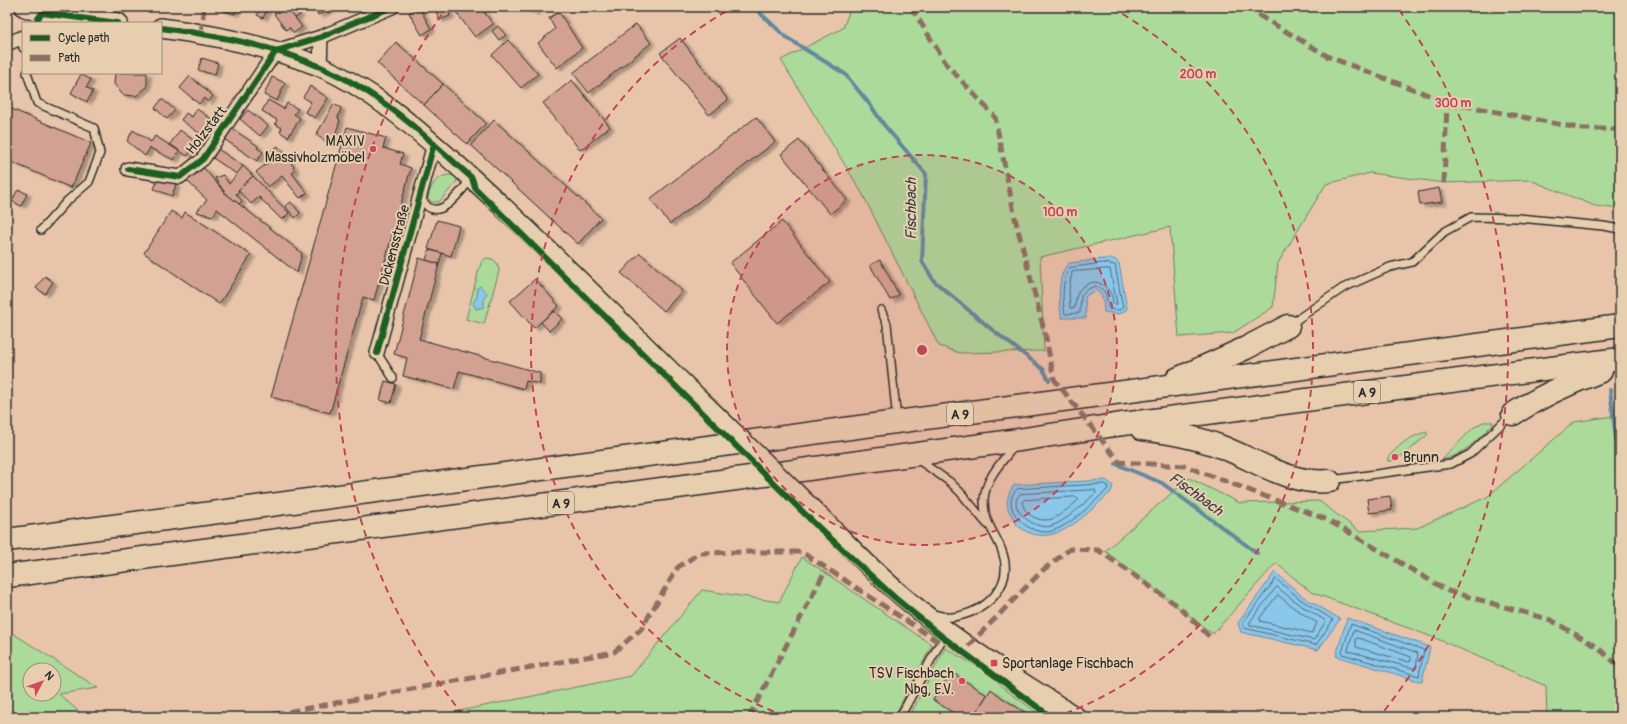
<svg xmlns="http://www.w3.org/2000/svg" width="1627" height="724" viewBox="0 0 1627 724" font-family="Pangolin,sans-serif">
	<defs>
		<filter id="shadow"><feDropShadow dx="4.5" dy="2.5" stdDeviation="1" flood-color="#0004"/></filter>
	</defs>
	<rect width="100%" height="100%" fill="#e8c5aa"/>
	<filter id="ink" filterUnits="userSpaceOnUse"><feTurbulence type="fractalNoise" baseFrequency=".025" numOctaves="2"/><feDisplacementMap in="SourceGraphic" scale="8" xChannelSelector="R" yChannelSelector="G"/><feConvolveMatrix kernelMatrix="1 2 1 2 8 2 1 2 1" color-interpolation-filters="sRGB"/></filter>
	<g filter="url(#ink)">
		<!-- green -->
		<g fill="#abda9a" stroke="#6b8262" fill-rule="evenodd">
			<polygon points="851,7 1620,7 1620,209 1595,206 1530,180 1444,183 1370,173 1326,184 1278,263 1273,307 1233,333 1179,337 1170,227 1040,257 1044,351 960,353 939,346 862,193 781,60 843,28"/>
			<path d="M 448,175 L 456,176 L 457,181 L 439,202 L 432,202 L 428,198 C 430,186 436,177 448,175 Z"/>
			<path d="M 487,258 C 495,259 498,262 499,271 L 484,324 L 466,319 L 479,269 L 482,261 Z"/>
			<polygon points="1620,415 1620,717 1547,717 1546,686 1435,638 1311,592 1276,563 1213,634 1105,551 1189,478 1240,503 1319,501 1359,531 1417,528 1487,497 1574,422"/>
			<path d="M 1483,422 L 1493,422 L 1492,425 C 1477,440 1464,455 1442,460 L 1473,428 Z"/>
			<path d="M 1426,432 L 1428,434 L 1405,454 L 1389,462 L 1387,459 C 1398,445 1409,437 1426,432 Z"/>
			<polygon points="802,557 932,645 894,717 430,717 631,676 702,590 779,602"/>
			<path d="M 14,634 L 98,688 L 59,694 L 85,717 L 7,717 L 7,635 ZM 30,670 L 54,670 L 54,694 L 30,694 Z"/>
			<polygon points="945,648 988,673 1006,690 1043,717 909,717"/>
		</g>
		<!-- water -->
		<g fill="#8ac7ea" stroke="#64899e">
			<path d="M 1103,259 L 1114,259 L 1119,263 L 1127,309 L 1120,314 L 1104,312 C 1103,303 1105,295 1095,290 L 1085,297 L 1086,318 L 1062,318 C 1058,306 1057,270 1070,263 Z"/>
			<polygon points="480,286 487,293 484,298 484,307 476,309 473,303 477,297 477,288"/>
			<path d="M 1106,480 L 1113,486 L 1111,492 C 1088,512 1054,552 1021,528 C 1017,526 1014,520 1012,516 C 1004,506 1007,495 1014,485 Z"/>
			<polygon points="1275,572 1302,596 1340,619 1318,650 1241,632 1238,623"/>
			<polygon points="1347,618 1430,647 1422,682 1336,656"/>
		</g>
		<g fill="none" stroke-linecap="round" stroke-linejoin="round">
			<!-- shore -->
			<g stroke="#516977" stroke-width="1">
				<path d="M 1103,263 L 1115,265 L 1123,308 L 1119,310 L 1109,309 C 1105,298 1109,290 1095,286 L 1086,290 L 1081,295 L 1080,313 L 1065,314 C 1062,302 1062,279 1069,268 Z"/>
				<path d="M 1110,269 L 1117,304 L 1113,304 C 1113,293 1106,283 1094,282 C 1078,286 1076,293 1075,308 L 1070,308 L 1069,289 L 1072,272 Z"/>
				<path d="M 1105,484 L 1108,486 L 1107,490 C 1091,504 1073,524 1052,531 C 1031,538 997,508 1017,489 Z"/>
				<path d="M 1095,490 L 1096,493 C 1083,504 1067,521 1051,526 C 1035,531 1005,508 1020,494 Z"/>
				<path d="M 1077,497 L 1079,499 L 1075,503 C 1063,512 1052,525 1036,518 C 1028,515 1024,510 1022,502 L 1024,500 Z"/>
				<polygon points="1276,579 1300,599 1333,620 1316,645 1244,628 1243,623"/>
				<polygon points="1277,587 1297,603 1326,621 1314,640 1250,625 1250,622"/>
				<polygon points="1278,595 1294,608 1317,623 1312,633 1260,621 1260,618"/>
				<polygon points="1351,624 1424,650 1419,676 1342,654"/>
				<polygon points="1354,630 1418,653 1416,669 1348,651"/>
				<polygon points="1359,638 1411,657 1411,661 1409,662 1356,647 1356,639"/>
			</g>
			<!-- stream -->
			<g stroke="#64899e" stroke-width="4">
				<polyline points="756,7 761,14 787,38 845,74 871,106 884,125 926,174 922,261 934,281 990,328 1043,369 1049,380"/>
				<polyline points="1610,390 1617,447 1620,534"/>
				<polyline points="1116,464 1162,483 1257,553"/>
			</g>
		</g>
		<!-- building -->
		<g fill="#d2a192" stroke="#2b2b2b" filter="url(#shadow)">
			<polygon points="217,7 236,7 235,14 224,11 225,9"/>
			<polygon points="261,7 268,7 263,18 257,15"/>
			<polygon points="283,7 287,7 302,27 294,33 289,27 286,30 274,14"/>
			<polygon points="287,7 292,7 300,15 295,18"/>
			<polygon points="315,7 337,7 318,15"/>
			<polygon points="419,7 431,29 422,35 409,13"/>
			<polygon points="435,7 447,7 450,16 439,20"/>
			<polygon points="460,7 480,7 493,24 475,37 455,11"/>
			<polygon points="529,7 541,7 533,13"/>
			<polygon points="559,12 582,48 557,68 538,43 555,29 549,18"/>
			<polygon points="636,24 651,43 589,93 573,73"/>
			<polygon points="498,26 506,35 499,40 492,31"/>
			<polygon points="680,38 728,100 709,115 660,53"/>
			<polygon points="508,40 538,74 521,88 492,55"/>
			<polygon points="396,42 443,84 424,105 377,63"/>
			<polygon points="202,58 218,63 215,75 198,70"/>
			<polygon points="115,73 147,73 147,87 136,96 123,95 114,84"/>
			<polygon points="81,74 91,80 86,87 93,91 87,102 71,93"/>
			<polygon points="190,76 213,96 208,102 204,98 199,104 180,88"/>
			<polygon points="272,77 285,83 277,101 264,95"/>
			<polygon points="572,80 610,127 580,150 543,103"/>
			<polygon points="443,84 486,123 467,144 424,105"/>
			<polygon points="310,86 328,98 315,118 305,112 311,102 303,97"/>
			<polygon points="162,99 175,110 167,119 155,108"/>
			<polygon points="268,100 284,109 287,103 298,109 294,114 300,118 288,137 280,132 282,128 275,124 277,120 262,111"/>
			<polygon points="334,104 341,108 338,118 340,120 332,145 316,135"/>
			<polygon points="7,107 91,143 71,188 7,160"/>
			<polygon points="197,109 214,121 203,136 181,120 186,113 192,117"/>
			<polygon points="248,110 268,126 260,136 240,119"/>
			<polygon points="756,117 775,142 670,224 650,199"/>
			<polygon points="494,120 601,218 578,244 471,145"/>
			<polygon points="347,127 386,138 383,148 403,154 400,164 411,168 374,300 363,297 330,413 271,397"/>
			<polygon points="231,128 258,146 257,148 263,152 257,161 224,139"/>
			<polygon points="133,130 151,142 155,136 179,151 174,160 150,148 145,156 127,141"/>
			<polygon points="180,130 197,143 187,156 170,144"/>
			<polygon points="799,140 847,200 830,214 781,154"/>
			<polygon points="278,146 294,167 293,168 295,171 292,173 307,193 300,198 282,176 268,187 256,172 271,160 267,154"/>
			<polygon points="218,149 243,166 238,175 213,158"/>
			<polygon points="243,166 253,176 238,190 239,191 236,194 242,201 239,204 225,193 215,178 223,175 229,184"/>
			<polygon points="203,167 225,193 302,253 297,273 217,209 213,216 196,212 207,200 185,179"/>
			<polygon points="253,176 289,213 282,220 259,197 251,204 238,190"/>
			<polygon points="159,177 176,184 172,196 154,189"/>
			<polygon points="1439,188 1442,202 1420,205 1418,192"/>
			<polygon points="20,190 27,194 21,206 12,201 17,191"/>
			<polygon points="291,202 300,213 295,218 285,206"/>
			<polygon points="171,211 182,218 185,212 251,255 219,304 144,253"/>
			<polygon points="437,220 459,226 451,256 428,249"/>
			<polygon points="782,221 830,282 777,323 730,263"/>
			<polygon points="429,250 442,253 439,264 426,260"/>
			<polygon points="640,253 682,291 664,311 621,273"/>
			<polygon points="419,258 439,264 419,339 540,373 540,384 526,381 524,389 459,371 454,389 403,376 407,358 394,354"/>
			<polygon points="880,260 899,295 890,300 870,265"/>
			<polygon points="45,276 53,282 45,294 36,288"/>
			<polygon points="535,279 559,306 534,328 510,301"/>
			<polygon points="554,311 562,319 549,331 541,322"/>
			<polygon points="385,381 396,384 391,403 380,400"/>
			<polygon points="1390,496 1392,510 1369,513 1367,499"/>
			<polygon points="951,672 987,695 973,717 960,717 933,700"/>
			<polygon points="991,689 1001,697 1032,717 993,717 989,714 987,717 973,717"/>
		</g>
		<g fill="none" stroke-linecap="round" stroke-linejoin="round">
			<!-- service casing -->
			<g stroke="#2b2b2b" stroke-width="10">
				<g id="service">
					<polyline points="21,39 23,48"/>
					<polyline points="27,73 37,103 94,128 100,153 89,182 67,201 41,230"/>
					<path d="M 420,197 C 422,200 425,204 428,207 C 444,218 463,188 472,178"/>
					<polyline points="881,310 887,324 897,420"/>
					<polyline points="1289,325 1343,288 1390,267 1412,262 1444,232 1471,217 1518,218 1603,226 1620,229"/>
					<polyline points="377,353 393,378"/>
					<polyline points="917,459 950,482 961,493 987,524"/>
					<polyline points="1331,480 1451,464 1470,454 1511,415"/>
					<path d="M 932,614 C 939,615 947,618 953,617 C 986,612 1015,586 1002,551 C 995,531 984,525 984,500 C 985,478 1002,462 1015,445"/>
					<polyline points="900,717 940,643 948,634"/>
				</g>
			</g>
			<!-- minor casing -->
			<g stroke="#2b2b2b" stroke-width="16">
				<g id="minor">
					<polyline points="7,44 23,37"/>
					<polyline points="320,67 321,37"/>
					<polyline points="128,169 180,177 203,159 276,51 321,37 392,7"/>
					<polyline points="377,353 434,144"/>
				</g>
			</g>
			<!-- secondary casing -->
			<g stroke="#2b2b2b" stroke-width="22">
				<g id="secondary">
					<polyline points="25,7 42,13 118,23"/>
					<path d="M 161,28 C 215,35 268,46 319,66 C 375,90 421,133 466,173 C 548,246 623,326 702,402"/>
					<path d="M 821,518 C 841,538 861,559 882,578 C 940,632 1009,675 1076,717"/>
				</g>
			</g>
			<!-- motorway casing -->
			<g stroke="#2b2b2b" stroke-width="25">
				<g id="motorway">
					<polyline points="1177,379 1246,348 1288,326"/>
					<path d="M 1513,414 C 1541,396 1569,383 1601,371"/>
					<path d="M 1142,429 C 1167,432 1195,437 1219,446 C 1255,459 1289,485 1329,481"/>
					<polyline points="7,540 1620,326"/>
					<polyline points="7,576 707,483 1019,440 1115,425 1620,359"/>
				</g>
			</g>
			<!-- service -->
			<use href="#service" stroke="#e7ceaf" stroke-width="7"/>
			<!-- minor -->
			<use href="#minor" stroke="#e7ceaf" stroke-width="13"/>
			<!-- secondary -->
			<use href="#secondary" stroke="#e7ceaf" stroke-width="19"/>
			<!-- motorway -->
			<use href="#motorway" stroke="#e7ceaf" stroke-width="22"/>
			<!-- secondary-bridge casing -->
			<g stroke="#2b2b2b" stroke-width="22" stroke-linecap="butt">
				<polyline id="secondary-bridge" points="702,402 821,518"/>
			</g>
			<!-- secondary-bridge -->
			<use href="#secondary-bridge" stroke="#e7ceaf" stroke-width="19"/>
			<!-- quiet -->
			<g stroke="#8d6e63" stroke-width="5" stroke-dasharray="10 5" stroke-linecap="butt">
				<polyline points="911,7 947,65 995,117 1015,218 1046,338 1054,379 1119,462 1185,466 1328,520 1448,591 1551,620 1597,647 1620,667"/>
				<polyline points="1245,7 1329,57 1447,102 1583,129 1620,129"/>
				<polyline points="201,33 204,7"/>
				<polyline points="1444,183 1447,102"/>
				<polyline points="968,646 1043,570 1070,549 1098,550 1178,606 1212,639"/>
				<polyline points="259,717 614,652 641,629 678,567 700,553 746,552 802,552 940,643"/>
				<polyline points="749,717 826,569"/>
			</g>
			<!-- cycleway casing -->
			<g stroke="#e7ceaf" stroke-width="8">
				<g id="cycleway">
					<polyline points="35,23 42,13 118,23"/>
					<path d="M 161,28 C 232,37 305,52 366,91 C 404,115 438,148 472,178 L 475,188 L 815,524 L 894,597 L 944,638 L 1051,717"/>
					<polyline points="276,51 321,37 392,7"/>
					<polyline points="128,169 180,177 203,159 276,51"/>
					<polyline points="377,353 434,144"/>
				</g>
			</g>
			<!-- cycleway -->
			<use href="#cycleway" stroke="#1b5e20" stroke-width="6"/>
		</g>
	</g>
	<!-- distance rings -->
	<circle cx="922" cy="350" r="195" fill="#c04656" fill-opacity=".12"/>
	<g fill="none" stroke="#c04656" stroke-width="2" stroke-dasharray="7 5">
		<circle cx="922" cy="350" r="195"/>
		<path d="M785 716A391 391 0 0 1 732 8M1112 8A391 391 0 0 1 1059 716"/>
		<path d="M463 715A586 586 0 0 1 445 10M1399 10A586 586 0 0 1 1381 715"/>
	</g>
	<!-- markers -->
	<g fill="#d1495b" stroke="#e7ceaf" stroke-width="1.5">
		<circle cx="373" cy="149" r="4"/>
		<circle cx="1395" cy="457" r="4"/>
		<rect x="990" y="659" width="8" height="8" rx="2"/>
		<circle cx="962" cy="681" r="4"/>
	</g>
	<g text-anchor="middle" stroke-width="4" stroke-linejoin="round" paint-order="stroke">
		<!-- shield labels -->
		<g fill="#e7ceaf" stroke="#635c53" stroke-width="1">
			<rect x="1354" y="381" width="26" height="22" rx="3"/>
			<rect x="947" y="403" width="26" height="22" rx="3"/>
			<rect x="548" y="492" width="26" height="22" rx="3"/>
		</g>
		<g font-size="13" font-weight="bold" fill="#2b2b2b">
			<text x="1367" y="397">A 9</text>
			<text x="960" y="419">A 9</text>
			<text x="561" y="508">A 9</text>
		</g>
		<!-- street labels -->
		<g font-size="14" fill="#2b2b2b" stroke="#e7ceaf">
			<text transform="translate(206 130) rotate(-52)" y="5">Holzstatt</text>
			<text transform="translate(394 245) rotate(-75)" y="5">Dickensstraße</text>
		</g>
		<!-- poi labels -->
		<g font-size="14" fill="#2b2b2b" stroke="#e7ceaf" text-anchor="end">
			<text x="365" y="146">MAXIV<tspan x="365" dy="16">Massivholzmöbel</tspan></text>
			<text x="1403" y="462" text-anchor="start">Brunn</text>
			<text x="1002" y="668" text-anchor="start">Sportanlage Fischbach</text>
			<text x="954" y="678">TSV Fischbach<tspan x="954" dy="16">Nbg, E.V.</tspan></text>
		</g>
		<!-- water labels -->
		<g font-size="15" font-style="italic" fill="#394248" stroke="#e7ceaf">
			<text transform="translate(911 209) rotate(-90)" y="5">Fischbach</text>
			<text transform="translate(1196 494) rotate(36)" y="5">Fischbach</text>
		</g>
	</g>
	<circle cx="922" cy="350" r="6" fill="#c04656" stroke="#e7ceaf" stroke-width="2"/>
	<g font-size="12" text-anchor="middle" font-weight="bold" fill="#c04656" stroke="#e7ceaf" stroke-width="4" stroke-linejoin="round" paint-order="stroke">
		<text x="1198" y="78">200 m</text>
		<text x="1453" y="107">300 m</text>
		<text x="1060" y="216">100 m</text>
	</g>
	<!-- margin -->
	<rect width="1627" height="724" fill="none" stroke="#e7ceaf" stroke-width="24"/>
	<rect x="12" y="12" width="1603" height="700" fill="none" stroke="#2b2b2b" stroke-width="1.5" filter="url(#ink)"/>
	<!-- legend -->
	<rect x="22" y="22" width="140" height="52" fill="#e7ceaf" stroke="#9c8d7a"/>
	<rect x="30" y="35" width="20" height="6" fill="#1b5e20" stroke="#9c8d7a"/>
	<text x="58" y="42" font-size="12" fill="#2b2b2b">Cycle path</text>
	<rect x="30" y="55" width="20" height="6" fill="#8d6e63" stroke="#9c8d7a"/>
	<text x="58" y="62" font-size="12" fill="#2b2b2b">Path</text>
	<!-- north arrow -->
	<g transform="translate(42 682) rotate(49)"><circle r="19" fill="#e7ceaf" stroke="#9c8d7a"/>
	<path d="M0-3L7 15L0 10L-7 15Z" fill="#d1495b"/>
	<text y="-6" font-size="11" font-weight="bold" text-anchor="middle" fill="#2b2b2b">N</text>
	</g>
</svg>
